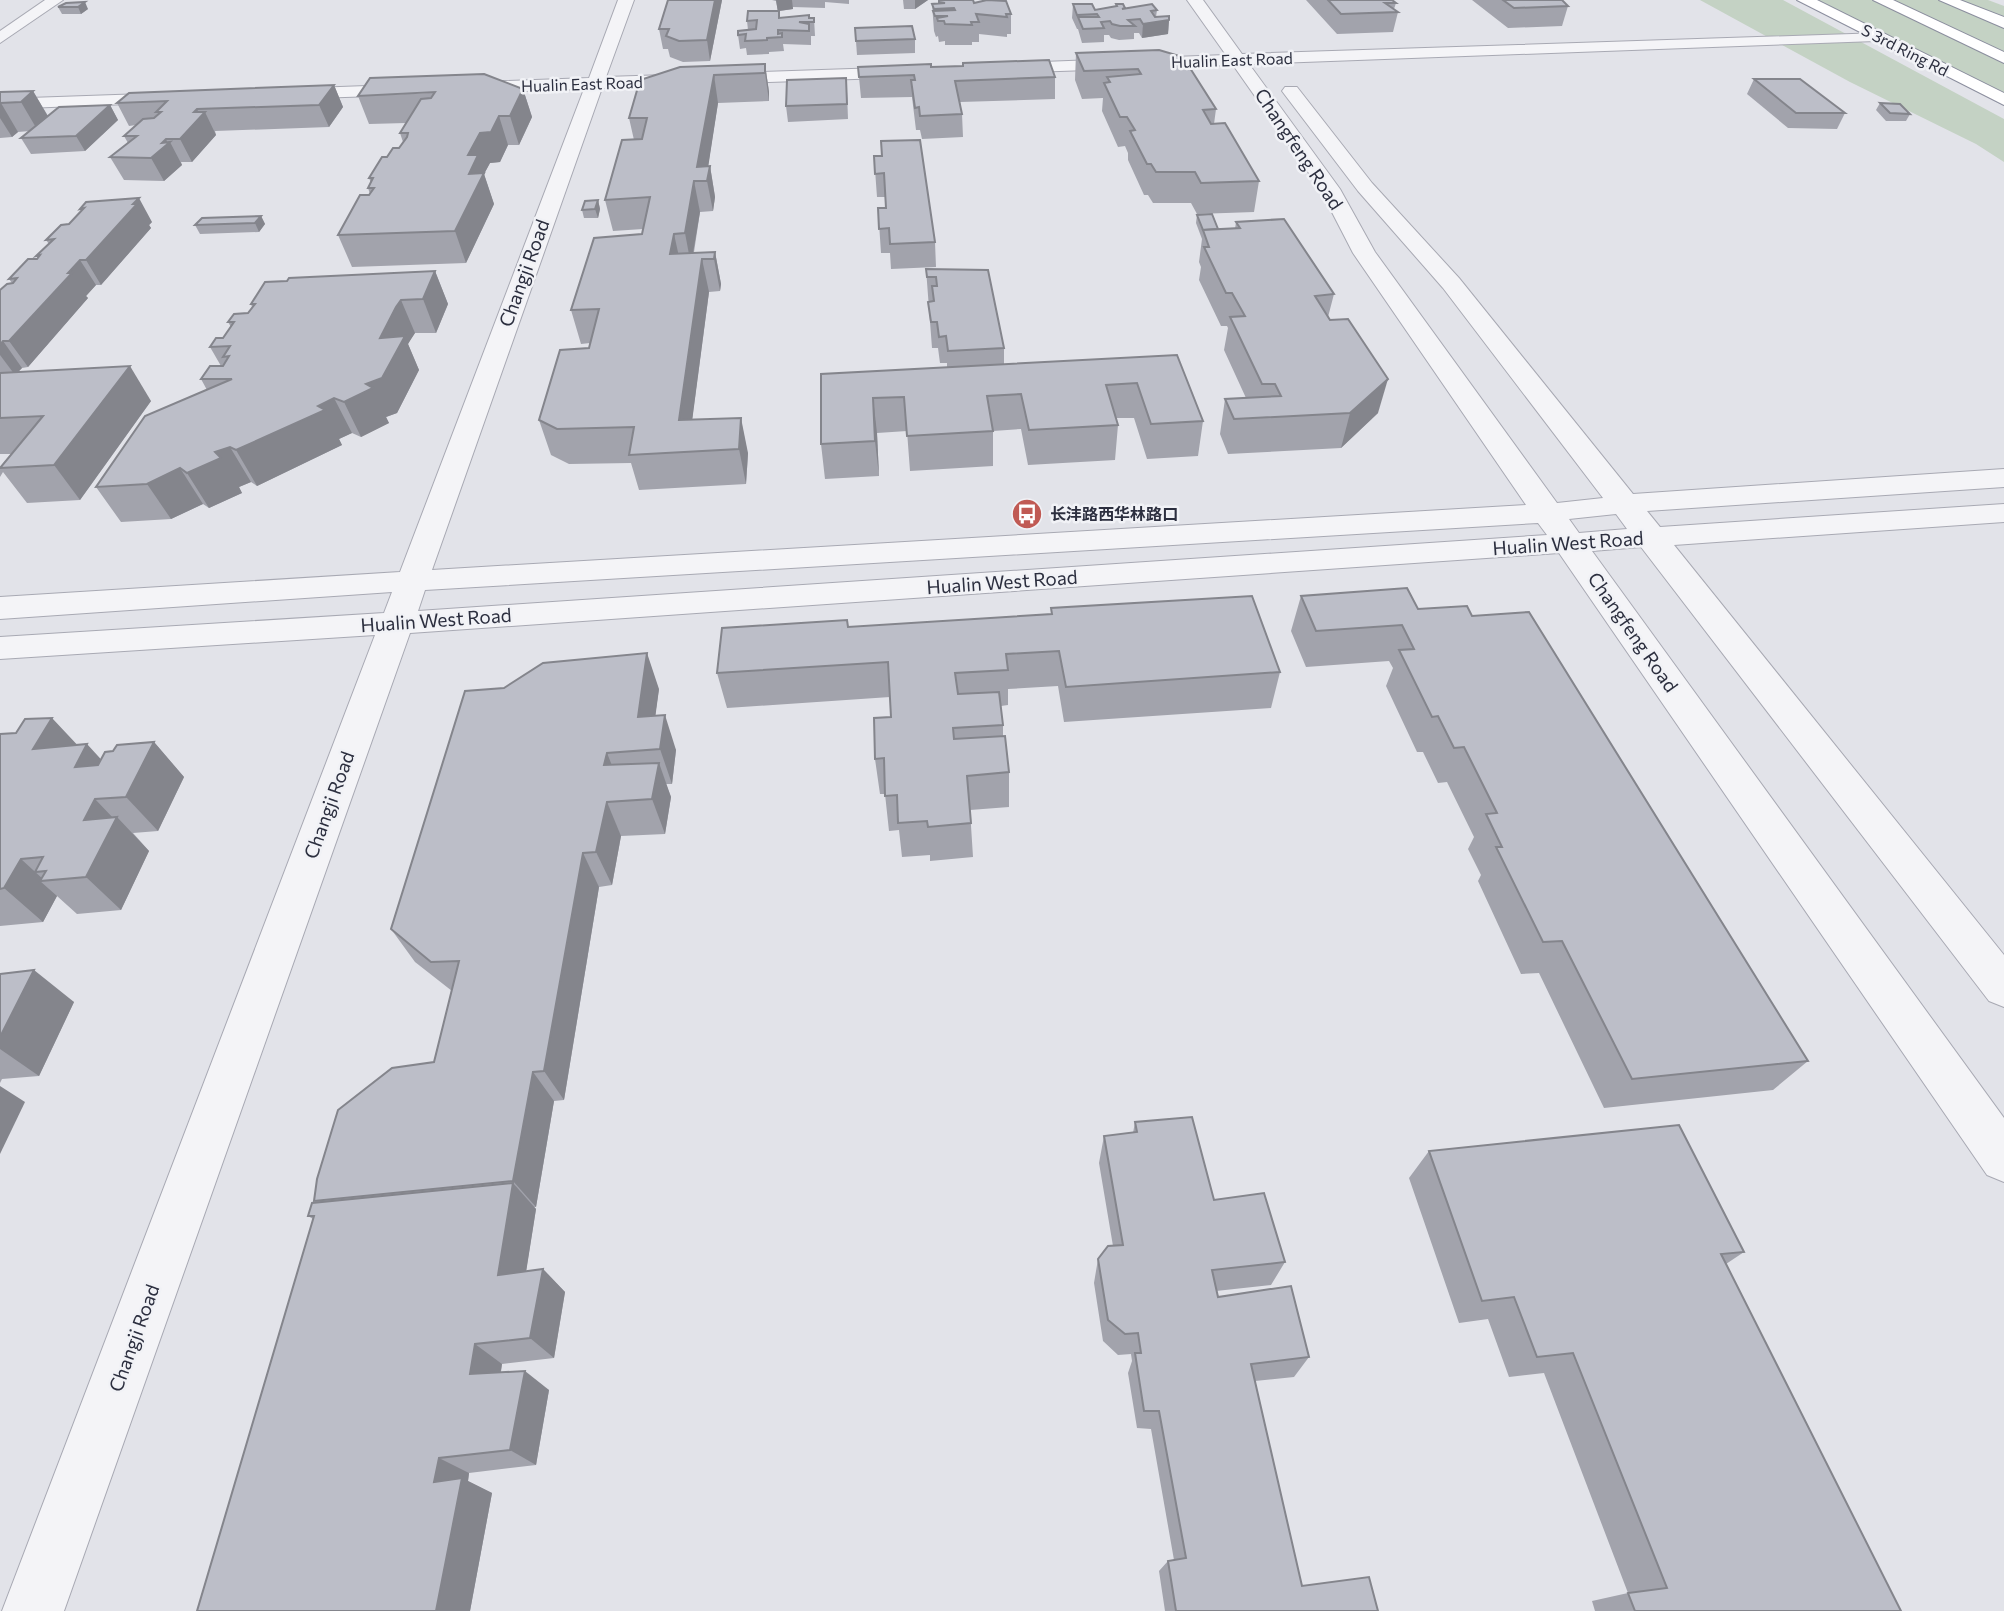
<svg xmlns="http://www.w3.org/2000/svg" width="2004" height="1611" viewBox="0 0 2004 1611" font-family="Commissioner,'Noto Sans SC',sans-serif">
	<rect width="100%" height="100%" fill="#e2e3e9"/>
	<!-- green -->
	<g fill="#c4d2c4">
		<polygon points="1700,0 1783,0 2004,119 2004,162 1976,144 1850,82"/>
		<polygon points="1816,0 1988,0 2004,6 2004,95"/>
	</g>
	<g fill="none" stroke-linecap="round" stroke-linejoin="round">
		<!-- minor casing -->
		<g stroke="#a8a9b3" stroke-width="2">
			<g id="minor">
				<polygon points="45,0 63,0 0,43 0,31"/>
				<path d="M 618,0 L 634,0 L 606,77 L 911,67 L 920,72 L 911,77 L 602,88 L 432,570 L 1526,505 L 1353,253 L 1320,189 L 1233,65 L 999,73 L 990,68 L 993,64 L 1226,55 L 1187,0 L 1203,0 L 1242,54 L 1882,33 L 1884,36 L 1876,41 L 1249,64 L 1340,189 L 1375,252 L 1557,503 L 1603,498 L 1443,288 L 1358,191 L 1285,95 L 1282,91 L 1285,87 L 1297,87 L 1372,183 L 1459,278 L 1633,494 L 2004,469 L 2004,487 L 1647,511 L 1660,527 L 2004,504 L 2004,522 L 1674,545 L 2004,955 L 2004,1007 L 1989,1001 L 1641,547 L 1592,551 L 2004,1118 L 2004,1182 L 1987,1175 L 1559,553 L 410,633 L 64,1611 L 2,1611 L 375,635 L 0,659 L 0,637 L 384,613 L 392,592 L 0,619 L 0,597 L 400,572 L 584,89 L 285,99 L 276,94 L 285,89 L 589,78 ZM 1616,514 L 1627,529 L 1579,533 L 1569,519 ZM 1538,523 L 1547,535 L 418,611 L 425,590 Z"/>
				<polygon points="173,93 179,94 182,98 179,102 0,109 0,99"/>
			</g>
		</g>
		<!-- highway casing -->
		<g stroke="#8b8e9e" stroke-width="2">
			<g id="highway">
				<polygon points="1797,0 1817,0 2004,93 2004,105"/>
				<polygon points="1873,0 1893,0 2004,52 2004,63"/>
				<polygon points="1939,0 1960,0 2004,17 2004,28"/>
			</g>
		</g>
		<!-- minor -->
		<use href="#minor" fill="#f4f4f7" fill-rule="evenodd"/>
		<!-- highway -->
		<use href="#highway" fill="#fff" fill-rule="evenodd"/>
	</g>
	<!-- wall -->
	<g fill="#a2a3ac">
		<polygon points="668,0 722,0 710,61 683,62 670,57 668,49 663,49 659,29"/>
		<polygon points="772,0 849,0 849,4 825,2 825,8 793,7 793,9 779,11 780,18 814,18 815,36 811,36 811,45 783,44 784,51 769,52 769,54 747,55 746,48 740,49 738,35 748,30 747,21 778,11 776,1"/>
		<polygon points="903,0 928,0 915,9 904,9"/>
		<polygon points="938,0 973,0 974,3 1011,14 1011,34 1007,34 1007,37 979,34 979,42 972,42 972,45 945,45 945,41 939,42 938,36 936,37 934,31 932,4 938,4"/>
		<polygon points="1306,0 1392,0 1396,3 1394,9 1398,12 1393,32 1337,34"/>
		<polygon points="1472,0 1562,0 1568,6 1562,26 1508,28"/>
		<polygon points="66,3 88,9 81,14 62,14 58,7"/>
		<polygon points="1073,4 1095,10 1116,6 1116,4 1125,8 1125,9 1157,10 1156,17 1169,20 1168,34 1142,38 1139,33 1134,33 1134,39 1119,40 1111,38 1109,35 1104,35 1104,42 1082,43 1078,29 1077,29 1072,18"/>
		<polygon points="855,28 915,39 915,53 857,55"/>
		<polygon points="1159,50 1216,109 1214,124 1259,181 1254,212 1197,214 1191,203 1153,203 1148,195 1144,195 1128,160 1128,153 1125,146 1118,147 1102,111 1103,98 1082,99 1075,80 1076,53"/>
		<polygon points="765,64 769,92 769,101 718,103 708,166 710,166 715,197 713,211 700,212 694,252 715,252 721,284 720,291 709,292 692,420 748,453 746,484 639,490 631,463 569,464 551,455 539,420 589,348 590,343 581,344 571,310 642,234 643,229 613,231 605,200 634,140 629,118 640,80"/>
		<polygon points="858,67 931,67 1055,77 1055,99 960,102 962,114 963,137 922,139 920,130 916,130 912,97 861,98"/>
		<polygon points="1754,79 1845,113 1837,129 1788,128 1747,94"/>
		<polygon points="334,85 343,107 329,127 215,131 216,135 192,162 181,162 182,165 164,181 124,180 110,157 128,143 124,136 136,125 129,126 117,103"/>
		<polygon points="523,89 532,117 519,145 508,145 500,162 490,163 484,174 494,204 466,263 352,267 338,235 370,194 368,188 371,183 369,178 399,148 403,142 400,133 406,123 369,124 358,96"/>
		<polygon points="33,91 48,116 110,105 118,120 85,151 31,154 21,138 30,131 18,132 12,137 0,138 0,92"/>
		<polygon points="847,92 848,119 788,122 786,106"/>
		<polygon points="1880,103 1910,114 1906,121 1886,121 1876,110"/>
		<polygon points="874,156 935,242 936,267 891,269 890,253 881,253 878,208 886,208 885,197 877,197"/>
		<polygon points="598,200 600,209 598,218 584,218 582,210"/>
		<polygon points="86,202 152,222 149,225 151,228 101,285 96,285 86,296 88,298 28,367 22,368 17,373 151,401 80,500 27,503 3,472 0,477 0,467 11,454 0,454 0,290 12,283 9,279 37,259 38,258 36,256 49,244 46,240 69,224 81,211 80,209"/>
		<polygon points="1197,215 1218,229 1235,229 1236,222 1334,294 1328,317 1378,413 1341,448 1228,454 1220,434 1225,399 1246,398 1224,350 1228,328 1227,326 1221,326 1199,280 1201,267 1199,262 1202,239 1196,223"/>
		<polygon points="261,216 265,224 259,232 200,234 195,225"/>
		<polygon points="926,269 988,270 1004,348 1004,364 1177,355 1203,421 1198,456 1147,459 1134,418 1116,418 1118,425 1115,460 1028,465 1021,429 993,431 993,466 910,471 907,431 877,433 879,476 825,479 821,444 821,374 947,367 947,363 940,363 938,348 932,348"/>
		<polygon points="435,271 448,304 436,333 415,333 410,340 408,344 419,370 397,413 386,417 389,423 361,437 352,433 339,439 342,445 257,486 251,482 239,487 242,493 209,508 203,504 171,519 121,522 96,487 207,390 201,379 221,366 210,347 223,338 231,327 228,322 248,313 252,307 251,304"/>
		<polygon points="1301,596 1472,616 1808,1061 1773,1090 1604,1108 1539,973 1521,974 1478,881 1481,875 1468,849 1474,837 1447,782 1438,783 1423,752 1417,752 1386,686 1393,668 1389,661 1306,667 1291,631"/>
		<polygon points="1051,608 1280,672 1271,708 1064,722 1058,686 1008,689 1008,705 1001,706 1003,725 1003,736 1009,772 1009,807 970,810 973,857 930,861 930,855 902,857 899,830 889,831 885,794 880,794 875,759 891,717 890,697 727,708 717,673 847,620 848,627 1051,614"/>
		<polygon points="659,689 655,716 676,750 672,784 666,784 671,797 665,834 621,836 612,885 599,887 564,1100 554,1101 536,1207 534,1207 536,1209 526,1271 543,1269 565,1292 554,1358 502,1364 501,1372 549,1390 536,1465 469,1473 468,1481 492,1493 470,1611 197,1611 313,1219 308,1216 317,1203 314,1201 434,1062 452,991 415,962 391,929"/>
		<polygon points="0,734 78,745 101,760 113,751 154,742 184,777 158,831 133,833 149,851 121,910 77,914 57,896 43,922 0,926"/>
		<polygon points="0,974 74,1002 39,1076 2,1079 0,1083"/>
		<polygon points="1135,1122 1214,1200 1285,1262 1271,1285 1216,1291 1218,1297 1309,1357 1294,1377 1255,1381 1302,1586 1378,1611 1165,1611 1159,1571 1168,1561 1174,1560 1151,1429 1137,1428 1128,1373 1132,1361 1131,1354 1118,1355 1103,1341 1094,1283 1098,1259 1113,1246 1099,1163 1104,1136 1133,1133"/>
		<polygon points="1429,1151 1744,1252 1726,1264 1901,1611 1595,1611 1592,1601 1628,1593 1544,1373 1509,1377 1488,1319 1459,1323 1409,1178"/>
	</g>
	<!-- shaded-wall -->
	<g fill="#84858c">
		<polygon points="715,0 722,0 710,61 707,40"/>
		<polygon points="776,0 792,0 793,9 779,11 781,32"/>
		<polygon points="915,0 928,0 915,9"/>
		<polygon points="85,2 88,9 81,14 78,7"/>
		<polygon points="1169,20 1168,34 1142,38 1143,24"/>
		<polygon points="765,64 769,92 769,101 765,73"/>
		<polygon points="714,75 718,103 706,181 697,167"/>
		<polygon points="334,85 343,107 329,127 319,105"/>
		<polygon points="523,89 532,117 519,145 510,116"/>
		<polygon points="33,91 50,120 38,131 21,102"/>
		<polygon points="0,103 1,103 18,132 12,137 0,118"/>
		<polygon points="110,105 118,120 85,151 76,136"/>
		<polygon points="197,109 201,117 205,112 216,135 192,162 180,139 194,112"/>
		<polygon points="499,116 508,145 500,162 490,163 484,174 494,204 466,263 455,231 469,174 468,155 480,133"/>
		<polygon points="166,139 168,144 170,142 182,165 164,181 151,158"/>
		<polygon points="710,166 715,197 713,211 707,181"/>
		<polygon points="694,181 700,212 691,265 685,233"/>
		<polygon points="139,198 152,222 149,225 151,228 101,285 86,260"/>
		<polygon points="598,200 600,209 598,218 595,209"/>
		<polygon points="261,216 265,224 259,232 255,223"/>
		<polygon points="674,234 681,266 670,254"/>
		<polygon points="715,252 721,284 720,291 714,259"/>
		<polygon points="702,259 709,292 688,452 679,420"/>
		<polygon points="80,260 96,285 86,296 88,298 28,367 9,341"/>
		<polygon points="435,271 448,304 436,333 423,299"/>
		<polygon points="401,300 415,333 408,344 419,370 397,413 386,417 389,423 361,437 344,402 366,384 380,338 396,307"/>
		<polygon points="3,341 22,368 15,375 0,355 0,345"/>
		<polygon points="130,366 151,401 80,500 54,465"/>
		<polygon points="1388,379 1378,413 1341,448 1350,413"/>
		<polygon points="334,398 352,433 339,439 342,445 257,486 236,450 318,406"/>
		<polygon points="873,398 877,433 879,476 875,441"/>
		<polygon points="741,418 748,453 746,484 739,449"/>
		<polygon points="230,447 251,482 239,487 242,493 209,508 187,473 215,452"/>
		<polygon points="180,468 203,504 171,519 147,484"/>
		<polygon points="647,653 659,689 651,749 638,717"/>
		<polygon points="665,715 676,750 672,784 660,749"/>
		<polygon points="52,718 83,751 87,744 119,779 110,798 33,749"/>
		<polygon points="154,742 184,777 158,831 126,797"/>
		<polygon points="607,753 621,788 604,765"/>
		<polygon points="659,763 671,797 665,834 652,799"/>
		<polygon points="95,799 115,820 117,817 149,851 121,910 86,877 84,820"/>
		<polygon points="607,802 621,836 612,885 596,852"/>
		<polygon points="583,853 599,887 564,1100 544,1071"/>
		<polygon points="21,859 44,880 40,881 57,896 43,922 4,888"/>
		<polygon points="34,970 74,1002 39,1076 0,1049 0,1037"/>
		<polygon points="533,1072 554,1101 536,1207 513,1181"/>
		<polygon points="0,1086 25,1102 0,1154"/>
		<polygon points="513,1183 536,1209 522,1298 498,1275"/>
		<polygon points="543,1269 565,1292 554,1358 530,1338"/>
		<polygon points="475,1344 502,1364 497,1393 470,1374"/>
		<polygon points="525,1371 549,1390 536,1465 510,1450"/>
		<polygon points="439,1458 469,1473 468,1481 492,1493 470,1611 436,1611 434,1482"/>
	</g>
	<!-- building -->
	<g fill="#bcbec8" stroke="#84858c" stroke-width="2">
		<polygon points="668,0 715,0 707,40 679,41 666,36 669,29 659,29"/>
		<polygon points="939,0 973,0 974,3 987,0 1006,1 1011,14 1006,14 1007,17 976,14 979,22 971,22 972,25 945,24 944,21 938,21 937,18 948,16 935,16 933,11 955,10 954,8 934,9 932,4 945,3 939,2"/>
		<polygon points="1328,0 1392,0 1396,3 1385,3 1398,12 1341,14"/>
		<polygon points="1503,0 1562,0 1568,6 1514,8"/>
		<polygon points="85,2 78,7 58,7 66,3"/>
		<polygon points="1073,4 1092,4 1095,10 1117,6 1116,4 1123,4 1125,8 1122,9 1152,4 1157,10 1151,11 1155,17 1169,16 1169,20 1143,24 1140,19 1128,20 1135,26 1120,26 1112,24 1110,21 1101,22 1104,28 1083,29 1078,17 1099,17 1097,14 1077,15"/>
		<polygon points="748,11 779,11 779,18 809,15 809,18 814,18 814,22 799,22 809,24 809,31 778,30 778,34 782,33 782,37 767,38 767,40 745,41 746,34 738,35 738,31 756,29 757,20 747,21"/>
		<polygon points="912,26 915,39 856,41 855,28"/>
		<polygon points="1159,50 1183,57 1216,109 1203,110 1211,124 1225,123 1259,181 1201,183 1195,172 1156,172 1151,164 1147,164 1130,131 1135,130 1127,117 1120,117 1104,83 1110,82 1107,77 1141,74 1138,69 1084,71 1076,53"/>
		<polygon points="1049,60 1055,77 955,81 962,114 920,116 919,107 915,108 911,80 915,80 914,75 859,77 858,67 931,64 931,67 963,66 963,63"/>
		<polygon points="765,64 765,73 714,75 697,167 710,166 707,181 694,181 685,233 674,234 670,254 715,252 714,259 702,259 679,420 741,418 739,449 629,455 634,427 557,429 539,420 560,350 589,348 599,309 571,310 594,238 642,234 650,197 605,200 622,140 642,139 647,118 629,118 640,80 680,67"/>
		<polygon points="484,74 523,89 510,116 499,116 491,132 480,133 468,155 478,155 469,174 484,173 455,231 338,235 360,195 369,195 374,188 368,188 373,178 369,178 382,157 387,157 393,148 399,148 407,137 408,133 400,133 421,99 431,98 435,92 358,96 370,78"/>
		<polygon points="846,78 847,104 786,106 787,80"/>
		<polygon points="1754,79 1800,79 1845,113 1796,113"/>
		<polygon points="334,85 319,105 197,109 194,112 205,112 180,139 166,139 162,143 170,142 151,158 110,157 137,136 124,136 143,119 154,118 161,112 156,112 167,101 117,103 129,93"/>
		<polygon points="33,91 21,102 0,103 0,92"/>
		<polygon points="1880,103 1900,104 1910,114 1890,113"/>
		<polygon points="110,105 76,136 21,138 59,107"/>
		<polygon points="920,140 935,242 890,244 889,228 879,229 878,208 886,208 884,173 875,174 874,156 882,156 881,141"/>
		<polygon points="139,198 133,204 137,204 86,260 80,260 68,273 72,273 9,341 3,341 0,345 0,290 7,284 13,283 17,278 9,279 28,259 37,259 40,255 36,256 54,239 46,240 61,225 69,224 84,208 80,209 86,202"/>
		<polygon points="598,200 595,209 582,210 585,201"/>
		<polygon points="1212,214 1218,229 1203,230 1197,215"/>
		<polygon points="261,216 255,223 195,225 202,218"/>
		<polygon points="1284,219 1334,294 1315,296 1330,320 1348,319 1388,379 1350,413 1234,419 1225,399 1281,396 1275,384 1262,384 1230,317 1245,316 1232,293 1226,293 1204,247 1209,247 1203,230 1240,228 1236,222"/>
		<polygon points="926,269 988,270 1004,348 948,351 946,336 939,337 937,322 931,322 928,302 934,301 932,286 937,286 936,277 927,277"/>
		<polygon points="435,271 423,299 401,300 396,307 380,338 405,336 382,378 366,384 373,388 344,402 334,398 318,406 325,410 236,450 230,447 215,452 221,458 187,473 180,468 147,484 96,487 145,416 232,379 201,379 210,366 223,366 229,356 223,357 230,346 210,347 216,338 223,338 234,322 228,322 234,314 248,313 255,304 251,304 265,282 287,281 289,278"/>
		<polygon points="1177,355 1203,421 1151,424 1137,383 1106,385 1118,425 1029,430 1021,394 987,396 993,431 907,436 904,397 873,398 875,441 821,444 821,374"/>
		<polygon points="130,366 54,465 0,468 43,416 0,418 0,373"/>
		<polygon points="1407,588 1418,609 1467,606 1472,616 1529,612 1808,1061 1632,1079 1562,941 1543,942 1496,847 1502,847 1486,814 1497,813 1464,747 1454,748 1438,716 1432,717 1399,650 1414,649 1402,625 1316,631 1301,596"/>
		<polygon points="1252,596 1280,672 1066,687 1059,651 1006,654 1008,670 955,673 958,694 999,692 1003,725 953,728 954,739 1005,736 1009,772 967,776 971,823 928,827 927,821 898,823 897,795 885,796 884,758 875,759 874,718 891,717 888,662 717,673 722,628 847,620 848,627 1052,614 1051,608"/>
		<polygon points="647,653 638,717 665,715 660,749 607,753 604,765 659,763 652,799 607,802 596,852 583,853 544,1071 533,1072 513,1181 314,1201 317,1179 338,1110 392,1068 434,1062 459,961 431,962 391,929 465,691 504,688 543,663"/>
		<polygon points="52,718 33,749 87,744 75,767 98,765 105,752 113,751 117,745 154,742 126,797 95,799 84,820 117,817 86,877 40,881 46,871 35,872 43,857 21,859 4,888 0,889 0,734 16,733 25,719"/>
		<polygon points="34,970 0,1037 0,974"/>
		<polygon points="1192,1117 1214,1200 1264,1193 1285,1262 1212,1270 1218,1297 1291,1286 1309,1357 1251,1364 1302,1586 1369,1577 1378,1611 1176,1611 1168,1561 1186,1558 1159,1411 1144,1411 1135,1353 1141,1353 1138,1333 1125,1334 1108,1320 1098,1259 1108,1246 1123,1245 1104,1136 1137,1132 1135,1122"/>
		<polygon points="1679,1125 1744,1252 1721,1254 1901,1611 1635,1611 1628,1593 1667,1588 1573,1353 1537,1357 1514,1297 1482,1301 1429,1151"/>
		<polygon points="513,1183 498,1275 543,1269 530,1338 475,1344 470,1374 525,1371 510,1450 439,1458 434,1482 462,1478 436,1611 197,1611 314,1216 308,1216 312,1203"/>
	</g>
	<!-- icons -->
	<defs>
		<g id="bus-disc" transform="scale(1.575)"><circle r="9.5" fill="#c05a54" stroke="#f1f2f6"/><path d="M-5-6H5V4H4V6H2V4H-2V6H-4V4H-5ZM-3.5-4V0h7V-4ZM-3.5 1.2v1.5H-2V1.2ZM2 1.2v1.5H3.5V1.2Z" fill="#fff"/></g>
	</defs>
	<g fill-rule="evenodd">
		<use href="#bus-disc" x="1027" y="514"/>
	</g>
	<g text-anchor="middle" stroke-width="5" stroke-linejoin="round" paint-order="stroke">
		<!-- far-street labels -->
		<g font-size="16" fill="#2c2f3f" stroke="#f1f2f6">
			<text transform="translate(1905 50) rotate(27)" y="6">S 3rd Ring Rd</text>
			<text transform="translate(1232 60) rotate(-2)" y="6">Hualin East Road</text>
			<text transform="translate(582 84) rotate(-2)" y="6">Hualin East Road</text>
		</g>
		<!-- far-poi labels -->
		<g font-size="16" font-weight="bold" fill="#2c2f3f" stroke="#f1f2f6" text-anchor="start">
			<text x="1050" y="520">长沣路西华林路口</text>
		</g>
		<!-- street labels -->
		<g font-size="19" fill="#2c2f3f" stroke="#f1f2f6">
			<text transform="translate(1299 149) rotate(56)" y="7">Changfeng Road</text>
			<text transform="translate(524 273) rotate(-70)" y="7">Changji Road</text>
			<text transform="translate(1568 543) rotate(-4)" y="7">Hualin West Road</text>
			<text transform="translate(1002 582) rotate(-4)" y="7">Hualin West Road</text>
			<text transform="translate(436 620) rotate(-4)" y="7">Hualin West Road</text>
			<text transform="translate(1633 632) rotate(55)" y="7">Changfeng Road</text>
			<text transform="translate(329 805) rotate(-70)" y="7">Changji Road</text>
			<text transform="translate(134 1338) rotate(-70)" y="7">Changji Road</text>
		</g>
	</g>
</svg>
